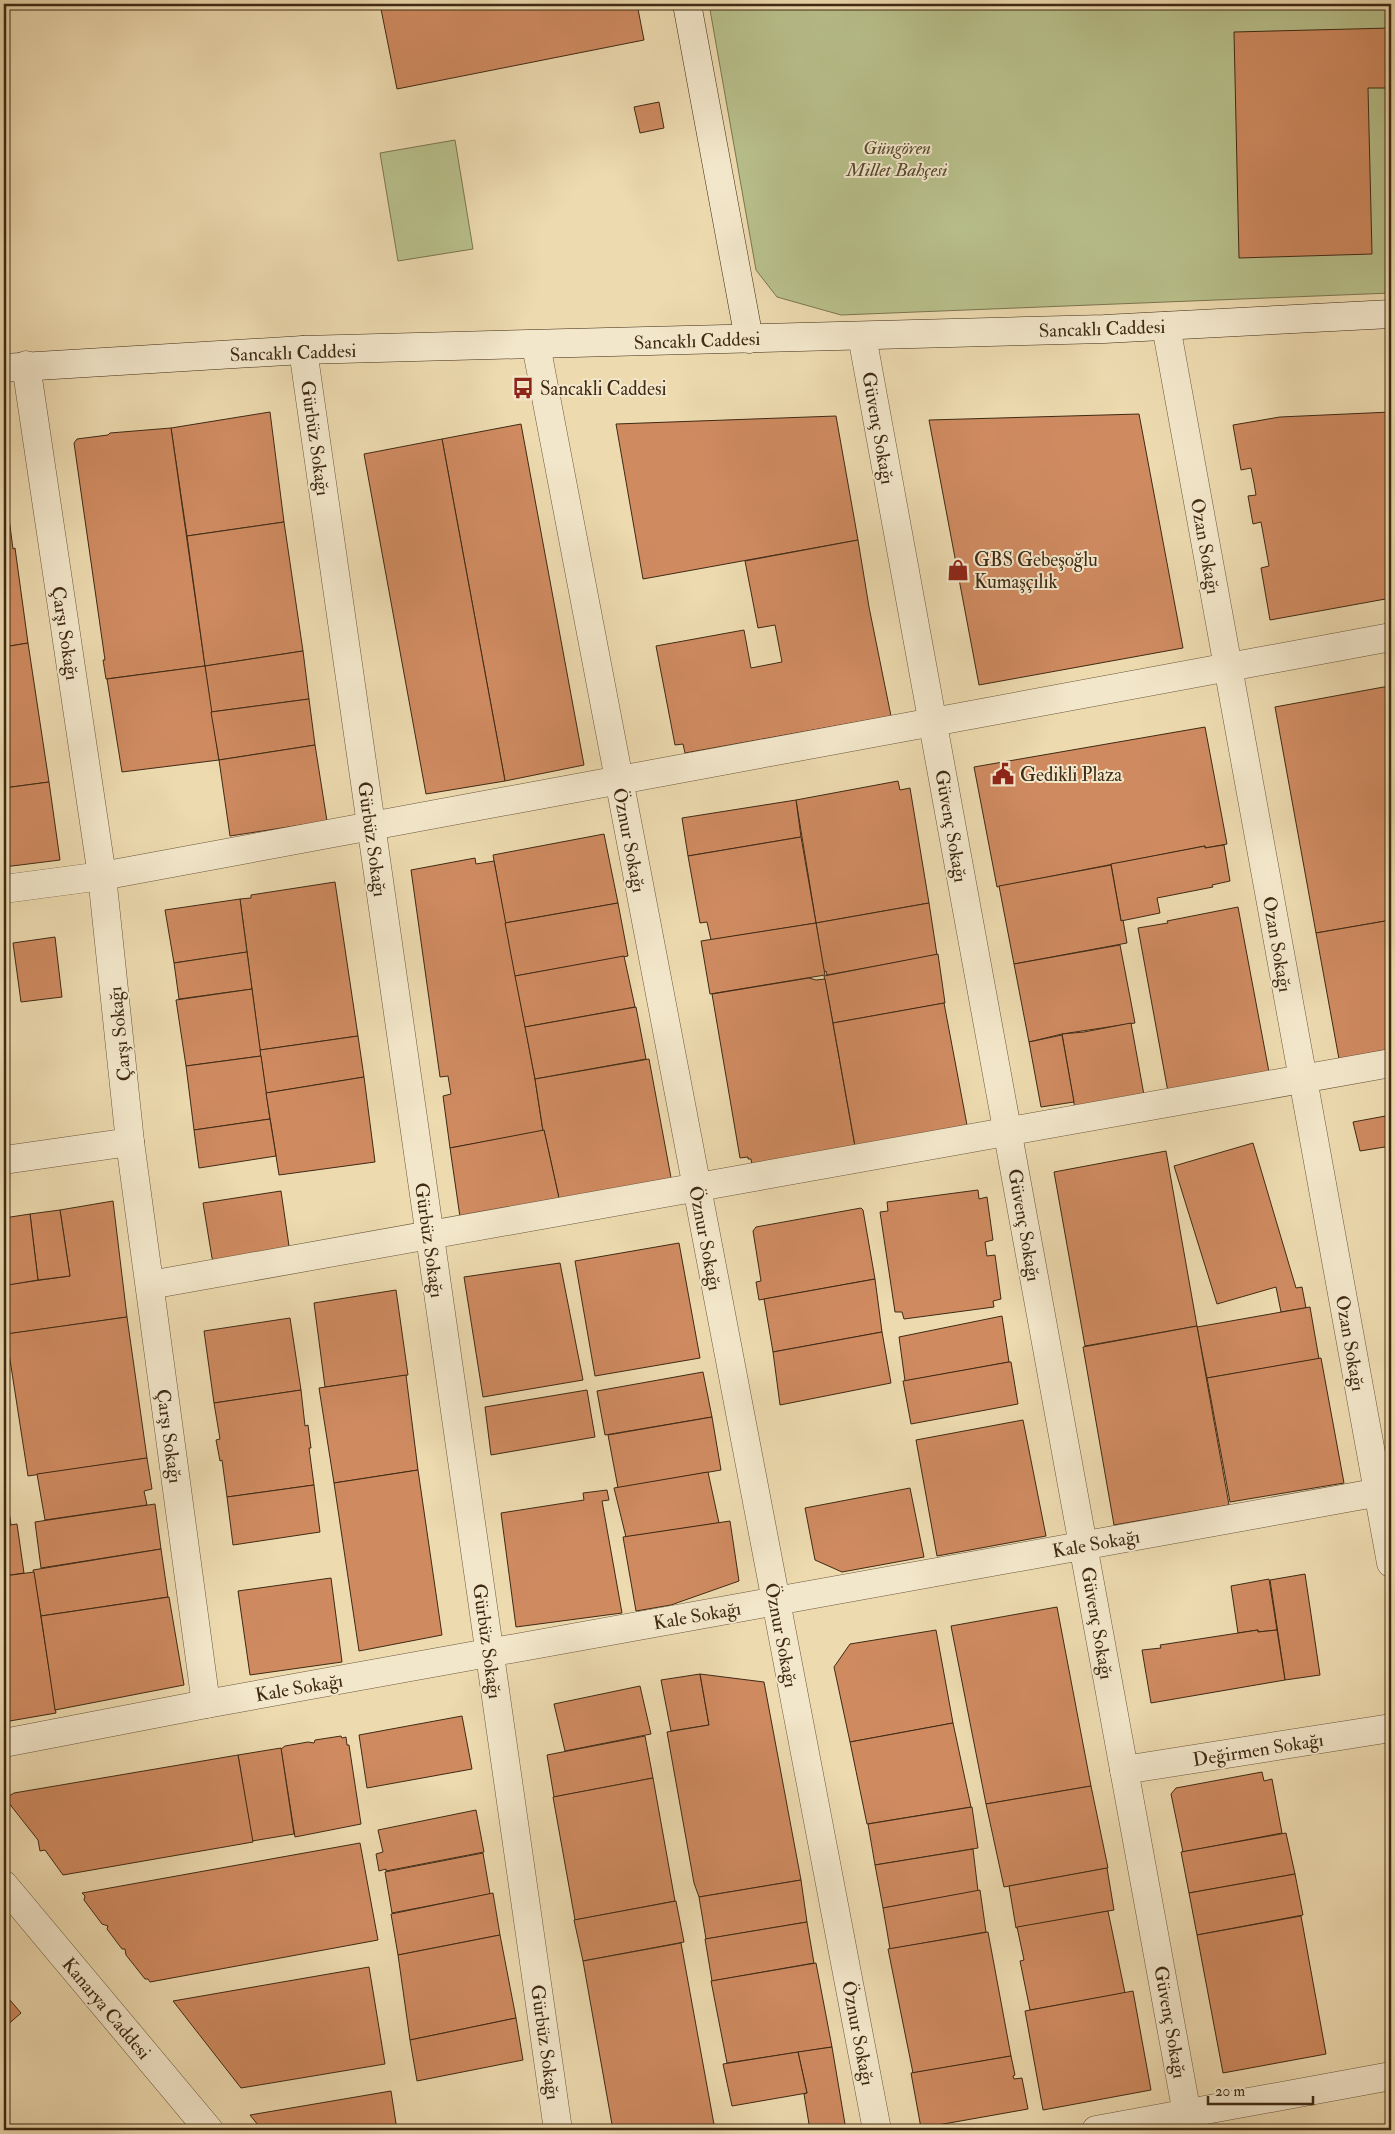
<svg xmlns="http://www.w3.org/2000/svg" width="1395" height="2134" viewBox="0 0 1395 2134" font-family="'IM FELL Double Pica',serif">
	<rect width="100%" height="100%" fill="#eddaaf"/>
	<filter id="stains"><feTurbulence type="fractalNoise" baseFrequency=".004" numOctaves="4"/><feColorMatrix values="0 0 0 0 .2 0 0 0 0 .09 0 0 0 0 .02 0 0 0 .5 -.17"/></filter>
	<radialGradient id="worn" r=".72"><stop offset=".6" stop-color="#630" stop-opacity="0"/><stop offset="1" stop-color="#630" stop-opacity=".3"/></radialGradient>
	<!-- green -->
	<g fill="#b8c08b" stroke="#7c7550">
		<polygon points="709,4 1391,4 1391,293 841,315 777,297 756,270"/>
		<polygon points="455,140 473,249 398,261 380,153"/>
	</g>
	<!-- building -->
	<g fill="#cf8a60" stroke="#3f2a14">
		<polygon points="380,4 637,4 644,40 397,89"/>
		<polygon points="1391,28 1391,88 1368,88 1372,254 1239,258 1234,32"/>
		<polygon points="659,102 664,128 640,133 634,107"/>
		<polygon points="270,412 284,522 187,536 171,428"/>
		<polygon points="1391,412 1391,598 1270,620 1261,568 1269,566 1261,522 1253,524 1248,496 1256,495 1254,483 1251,468 1241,470 1233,425 1280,417"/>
		<polygon points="1139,414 1183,648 979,685 929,420"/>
		<polygon points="836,416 858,540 643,579 616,424"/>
		<polygon points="521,424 584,765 505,781 442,439"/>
		<polygon points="171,428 205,666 106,679 103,660 105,660 74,443 77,439 108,435 110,433"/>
		<polygon points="442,439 505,781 426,794 364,454"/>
		<polygon points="4,480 13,549 15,548 28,643 4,647"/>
		<polygon points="284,522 303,651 205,666 187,536"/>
		<polygon points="858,540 869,607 891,716 685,753 683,744 675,745 656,646 744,630 751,668 782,662 775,625 758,628 745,561"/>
		<polygon points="28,643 49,782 4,788 4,647"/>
		<polygon points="303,651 309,699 211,712 205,666"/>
		<polygon points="205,666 219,760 122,772 107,679"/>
		<polygon points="1389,686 1391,699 1391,920 1316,933 1275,707"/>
		<polygon points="309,699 315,745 219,760 211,712"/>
		<polygon points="1205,727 1227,844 1205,848 1205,846 997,887 974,767"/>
		<polygon points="315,745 327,821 230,836 219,760"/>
		<polygon points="898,781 900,790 910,788 929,903 816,923 796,800"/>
		<polygon points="49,782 60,860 4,867 4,788"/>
		<polygon points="796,800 801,837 688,856 682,818"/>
		<polygon points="604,834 618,903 505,923 493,855"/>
		<polygon points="801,837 816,923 711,940 707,922 700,923 688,856"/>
		<polygon points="1224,845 1230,881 1212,885 1213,887 1157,898 1160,913 1121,921 1111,864 1205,846 1205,848"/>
		<polygon points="475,858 476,864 494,861 535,1079 543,1131 450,1148 443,1096 451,1094 448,1076 440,1077 411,870"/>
		<polygon points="1111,865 1121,921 1123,920 1127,943 1014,964 999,886"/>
		<polygon points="335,882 358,1036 260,1050 240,899 251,898 251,895"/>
		<polygon points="240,899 247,952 174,963 165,910"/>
		<polygon points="618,903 628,956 515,976 505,923"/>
		<polygon points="929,903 937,955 827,975 826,971 824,972 816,923"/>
		<polygon points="1238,907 1269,1072 1168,1092 1138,928 1168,923 1167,921"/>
		<polygon points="1391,920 1391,1049 1339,1059 1316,933"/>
		<polygon points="816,923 825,975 710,994 701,941"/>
		<polygon points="55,937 62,997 21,1002 13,943"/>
		<polygon points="1120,945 1135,1023 1062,1034 1029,1042 1014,964"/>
		<polygon points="247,952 252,989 179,999 174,963"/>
		<polygon points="938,954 945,1003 833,1023 824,976"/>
		<polygon points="624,956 635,1007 525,1027 515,976"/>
		<polygon points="809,978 816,980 825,979 855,1146 752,1166 751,1159 748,1159 748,1157 740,1158 712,994"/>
		<polygon points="252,989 261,1056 186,1066 176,1000"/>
		<polygon points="944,1003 967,1125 855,1146 833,1023"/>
		<polygon points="636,1007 646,1059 535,1079 525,1027"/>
		<polygon points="1131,1023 1144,1095 1075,1109 1062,1034 1084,1032"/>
		<polygon points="1062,1035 1074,1102 1041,1107 1029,1042"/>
		<polygon points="358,1036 364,1077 266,1093 260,1050"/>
		<polygon points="261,1056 270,1119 194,1130 186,1066"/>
		<polygon points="649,1059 672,1183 560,1203 544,1130 543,1131 535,1079"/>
		<polygon points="364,1077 375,1162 279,1175 266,1093"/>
		<polygon points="1391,1115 1391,1146 1360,1151 1353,1122"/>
		<polygon points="270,1119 276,1156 199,1168 194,1130"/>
		<polygon points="544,1130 559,1198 460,1217 450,1148"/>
		<polygon points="1253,1143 1296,1288 1302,1287 1306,1308 1281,1312 1276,1287 1217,1304 1174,1166"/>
		<polygon points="1166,1151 1197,1326 1085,1346 1054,1172"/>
		<polygon points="978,1190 979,1199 987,1197 993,1240 985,1242 987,1256 995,1255 1001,1299 993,1301 994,1307 904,1319 902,1312 895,1312 880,1212 888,1211 887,1202"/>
		<polygon points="281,1191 290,1253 214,1261 212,1258 203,1203"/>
		<polygon points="113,1201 127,1317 8,1334 4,1307 4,1285 70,1276 60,1210"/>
		<polygon points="861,1208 863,1210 875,1279 759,1300 756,1282 761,1281 753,1231 756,1227"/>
		<polygon points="60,1210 70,1276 38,1280 30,1214"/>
		<polygon points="30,1214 38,1280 8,1285 4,1257 4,1218"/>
		<polygon points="679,1243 700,1358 595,1376 575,1261"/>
		<polygon points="4,1258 8,1285 4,1285"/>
		<polygon points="560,1263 583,1380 483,1397 464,1277"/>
		<polygon points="875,1279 882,1332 773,1352 764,1299"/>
		<polygon points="396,1290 408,1375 325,1387 314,1303"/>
		<polygon points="1310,1307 1319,1359 1207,1378 1197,1327"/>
		<polygon points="1002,1316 1009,1362 905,1381 899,1337"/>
		<polygon points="127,1317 147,1458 28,1476 6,1334"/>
		<polygon points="290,1318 301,1390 214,1403 204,1331"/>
		<polygon points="1197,1326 1229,1505 1114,1525 1083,1347"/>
		<polygon points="882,1332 891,1383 780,1405 773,1352"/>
		<polygon points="1321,1358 1344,1483 1230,1502 1207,1378"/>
		<polygon points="1009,1362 1011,1362 1018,1404 911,1424 903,1381"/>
		<polygon points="703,1372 712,1417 605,1435 597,1391"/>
		<polygon points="406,1375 418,1470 334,1483 319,1388"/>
		<polygon points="301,1390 305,1426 308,1425 311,1448 309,1448 314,1485 227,1497 222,1460 220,1461 216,1440 220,1439 214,1403"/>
		<polygon points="587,1390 595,1437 491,1455 485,1407"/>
		<polygon points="712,1417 721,1470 618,1488 608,1435"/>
		<polygon points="1023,1420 1046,1536 937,1556 916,1440"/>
		<polygon points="147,1458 152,1489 144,1491 147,1505 45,1520 37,1474"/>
		<polygon points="418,1470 442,1635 359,1651 334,1483"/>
		<polygon points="708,1472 719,1523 626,1537 614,1488"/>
		<polygon points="4,1478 11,1525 4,1526"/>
		<polygon points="314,1485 320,1532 233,1545 227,1497"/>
		<polygon points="910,1488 924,1557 842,1572 815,1560 805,1508"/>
		<polygon points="607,1490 609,1500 602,1501 622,1613 516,1627 501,1513 584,1500 583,1493"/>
		<polygon points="155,1504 161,1549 41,1568 35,1522"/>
		<polygon points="730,1521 739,1581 671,1605 636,1611 623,1537"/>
		<polygon points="17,1524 24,1573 4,1576 4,1526"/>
		<polygon points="161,1549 168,1597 41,1616 33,1570"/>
		<polygon points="34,1572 56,1713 4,1722 4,1576"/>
		<polygon points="1305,1574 1320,1675 1285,1680 1270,1580"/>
		<polygon points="331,1578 342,1662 250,1675 238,1591"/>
		<polygon points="1269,1579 1277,1630 1258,1632 1258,1630 1238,1633 1231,1586"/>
		<polygon points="169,1597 184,1685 55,1710 41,1616"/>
		<polygon points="1057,1607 1091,1786 986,1804 951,1626"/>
		<polygon points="936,1630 953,1723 850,1742 834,1667 850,1644"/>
		<polygon points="1258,1630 1258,1632 1277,1630 1285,1680 1151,1703 1142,1650 1161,1648 1160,1645"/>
		<polygon points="700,1674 709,1725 671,1731 661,1680"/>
		<polygon points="700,1674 764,1682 801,1880 699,1897 694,1883 667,1732 709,1725"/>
		<polygon points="640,1686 651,1734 565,1751 554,1704"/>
		<polygon points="462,1716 472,1769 367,1788 359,1735"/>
		<polygon points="953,1723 971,1807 867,1824 850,1742"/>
		<polygon points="341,1736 342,1738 346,1737 347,1745 349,1745 361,1824 295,1837 281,1749 285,1746 308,1742 314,1743 315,1740"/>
		<polygon points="645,1736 653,1778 554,1797 547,1755"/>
		<polygon points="281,1748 294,1834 252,1841 238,1755"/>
		<polygon points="238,1755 253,1842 63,1875 45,1850 40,1851 38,1840 8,1802 9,1796 14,1793"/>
		<polygon points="1262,1772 1264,1781 1272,1779 1282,1833 1183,1852 1171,1794 1176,1788"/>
		<polygon points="653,1778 675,1901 575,1920 553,1797"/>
		<polygon points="1091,1786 1108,1868 1004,1887 986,1804"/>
		<polygon points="972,1807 978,1848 875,1865 868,1824"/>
		<polygon points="476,1810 484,1852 386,1871 386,1869 379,1871 376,1854 383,1852 378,1830"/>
		<polygon points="1286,1833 1295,1874 1189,1893 1181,1852"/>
		<polygon points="360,1843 378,1940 150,1982 148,1979 145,1979 126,1955 125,1949 122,1949 107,1929 108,1926 102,1924 84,1900 85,1896 82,1893"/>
		<polygon points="973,1849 978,1891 883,1908 875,1865"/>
		<polygon points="483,1853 490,1894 392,1913 385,1872"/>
		<polygon points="1107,1868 1114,1910 1016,1928 1009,1886"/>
		<polygon points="1295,1874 1303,1915 1197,1935 1189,1893"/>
		<polygon points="801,1880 807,1922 706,1939 699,1897"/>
		<polygon points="980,1890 986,1932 890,1949 883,1908"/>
		<polygon points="493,1893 500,1935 398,1955 391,1914"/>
		<polygon points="676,1901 684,1942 583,1961 574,1920"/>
		<polygon points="1108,1911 1125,1993 1030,2010 1020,1961 1024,1960 1017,1927"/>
		<polygon points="1301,1916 1326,2054 1223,2073 1197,1935"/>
		<polygon points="807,1922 814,1963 712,1981 705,1939"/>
		<polygon points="988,1932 1011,2056 913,2073 888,1949"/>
		<polygon points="500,1935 516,2018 410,2040 398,1955"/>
		<polygon points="681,1943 715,2130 613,2130 583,1961"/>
		<polygon points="816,1963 832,2047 727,2063 711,1981"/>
		<polygon points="369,1967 385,2064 241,2088 173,2001"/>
		<polygon points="1133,1991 1151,2090 1043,2110 1025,2011"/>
		<polygon points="4,1993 21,2013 4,2028"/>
		<polygon points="516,2018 523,2060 417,2081 410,2040"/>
		<polygon points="832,2047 846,2130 810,2130 804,2094 807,2093 798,2052"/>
		<polygon points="798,2052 807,2093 732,2106 723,2064"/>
		<polygon points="1011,2056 1015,2075 1013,2076 1014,2079 1022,2078 1028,2109 921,2128 911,2073"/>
		<polygon points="391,2091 397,2130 262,2130 250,2115"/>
	</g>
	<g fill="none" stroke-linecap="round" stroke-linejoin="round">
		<!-- minor casing -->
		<g stroke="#6a563b" stroke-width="29">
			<g id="minor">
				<polyline points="1166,326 1391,1563"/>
				<polyline points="862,336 1187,2114"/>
				<polyline points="536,345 877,2130"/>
				<polyline points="303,350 558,2130"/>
				<polyline points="26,365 102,876 130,1142 206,1704"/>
				<polyline points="4,889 102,876 1391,637"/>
				<polyline points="4,1160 130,1142"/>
				<polyline points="150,1285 1391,1063"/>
				<polyline points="4,1743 206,1704 1391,1490"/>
				<polyline points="1124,1770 1391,1728"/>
			</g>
		</g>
		<!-- tertiary casing -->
		<g stroke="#6a563b" stroke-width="29">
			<g id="tertiary">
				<polyline points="4,1885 209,2130"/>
				<polyline points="1096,2130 1391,2076"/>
			</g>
		</g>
		<!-- secondary casing -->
		<g stroke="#3f2a14" stroke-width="29">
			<g id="secondary">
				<polyline points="687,4 749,339"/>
				<polyline points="4,368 303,350 1104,329 1391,314"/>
			</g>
		</g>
		<!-- minor -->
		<use href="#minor" stroke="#f3e7cb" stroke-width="28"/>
		<!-- tertiary -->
		<use href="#tertiary" stroke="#f3e7cb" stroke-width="28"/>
		<!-- secondary -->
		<use href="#secondary" stroke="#f3e7cb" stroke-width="28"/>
	</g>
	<!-- icons -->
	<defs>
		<g id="bus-bare" transform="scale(1.725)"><path d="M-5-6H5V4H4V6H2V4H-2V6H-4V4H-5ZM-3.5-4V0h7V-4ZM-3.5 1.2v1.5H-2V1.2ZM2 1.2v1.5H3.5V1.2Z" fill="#8f2418" stroke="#f3e7cb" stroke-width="2.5" paint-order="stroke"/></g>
		<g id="shop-bare" transform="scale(1.725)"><path d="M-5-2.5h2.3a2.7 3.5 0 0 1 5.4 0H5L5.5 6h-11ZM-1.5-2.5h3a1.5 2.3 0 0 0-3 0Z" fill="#8f2418" stroke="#f3e7cb" stroke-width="2.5" paint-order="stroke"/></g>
		<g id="civic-bare" transform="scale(1.725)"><path d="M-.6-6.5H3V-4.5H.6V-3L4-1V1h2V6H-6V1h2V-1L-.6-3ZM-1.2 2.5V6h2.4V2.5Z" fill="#8f2418" stroke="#f3e7cb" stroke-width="2.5" paint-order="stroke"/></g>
	</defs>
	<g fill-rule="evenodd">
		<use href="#bus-bare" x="523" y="388"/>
		<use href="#shop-bare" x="958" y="570"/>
		<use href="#civic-bare" x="1003" y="774"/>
	</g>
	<g text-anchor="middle" stroke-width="4" stroke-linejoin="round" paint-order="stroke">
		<!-- park labels -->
		<g font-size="19" font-style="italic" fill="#57482c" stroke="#f3e7cb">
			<text x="897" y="154">Güngören<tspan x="897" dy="22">Millet Bahçesi</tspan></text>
		</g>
		<!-- street labels -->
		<g font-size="19" fill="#3f2a14" stroke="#f3e7cb">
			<text transform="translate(1102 328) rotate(-2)" y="7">Sancaklı Caddesi</text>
			<text transform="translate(697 340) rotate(-2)" y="7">Sancaklı Caddesi</text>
			<text transform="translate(293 352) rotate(-2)" y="7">Sancaklı Caddesi</text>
			<text transform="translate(879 428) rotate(80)" y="7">Güvenç Sokağı</text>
			<text transform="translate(316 438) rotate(82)" y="7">Gürbüz Sokağı</text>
			<text transform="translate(1206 546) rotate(80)" y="7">Ozan Sokağı</text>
			<text transform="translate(66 633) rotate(81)" y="7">Çarşı Sokağı</text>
			<text transform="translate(952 826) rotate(80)" y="7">Güvenç Sokağı</text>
			<text transform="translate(373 839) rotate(82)" y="7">Gürbüz Sokağı</text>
			<text transform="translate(630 840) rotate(79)" y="7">Öznur Sokağı</text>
			<text transform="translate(1278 944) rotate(80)" y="7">Ozan Sokağı</text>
			<text transform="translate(119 1034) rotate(-96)" y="7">Çarşı Sokağı</text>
			<text transform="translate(1025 1225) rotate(80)" y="7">Güvenç Sokağı</text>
			<text transform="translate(706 1238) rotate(79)" y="7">Öznur Sokağı</text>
			<text transform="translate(430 1240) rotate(82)" y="7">Gürbüz Sokağı</text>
			<text transform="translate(1351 1343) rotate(80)" y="7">Ozan Sokağı</text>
			<text transform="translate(170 1436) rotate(82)" y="7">Çarşı Sokağı</text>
			<text transform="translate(1096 1543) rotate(-10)" y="7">Kale Sokağı</text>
			<text transform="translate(697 1615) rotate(-10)" y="7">Kale Sokağı</text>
			<text transform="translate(1098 1623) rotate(80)" y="7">Güvenç Sokağı</text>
			<text transform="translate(782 1635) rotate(79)" y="7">Öznur Sokağı</text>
			<text transform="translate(488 1641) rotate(82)" y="7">Gürbüz Sokağı</text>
			<text transform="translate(299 1687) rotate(-10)" y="7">Kale Sokağı</text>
			<text transform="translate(1258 1749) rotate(-9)" y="7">Değirmen Sokağı</text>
			<text transform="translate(107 2008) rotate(50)" y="7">Kanarya Caddesi</text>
			<text transform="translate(1171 2022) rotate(80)" y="7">Güvenç Sokağı</text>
			<text transform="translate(859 2033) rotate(79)" y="7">Öznur Sokağı</text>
			<text transform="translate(546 2042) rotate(82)" y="7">Gürbüz Sokağı</text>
		</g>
		<!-- poi labels -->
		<g font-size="19" fill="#3f2a14" stroke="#f3e7cb" text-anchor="start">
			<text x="540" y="395">Sancakli Caddesi</text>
			<text x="974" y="566">GBS Gebeşoğlu<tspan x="974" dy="22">Kumaşçılık</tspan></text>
			<text x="1020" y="781">Gedikli Plaza</text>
		</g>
	</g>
	<!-- margin -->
	<rect width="1395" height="2134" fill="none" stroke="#eddaaf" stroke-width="20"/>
	<rect x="5" y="5" width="1385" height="2124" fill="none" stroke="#3f2a14" stroke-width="2.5"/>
	<rect x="10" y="10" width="1375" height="2114" fill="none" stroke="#3f2a14"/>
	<!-- scale -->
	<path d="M1208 2096v8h105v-8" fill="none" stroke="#3f2a14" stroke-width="2.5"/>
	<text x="1215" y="2096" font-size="15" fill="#3f2a14" stroke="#f3e7cb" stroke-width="4" paint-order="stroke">20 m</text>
	<rect width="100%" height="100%" filter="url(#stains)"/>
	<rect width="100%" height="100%" fill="url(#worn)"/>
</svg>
